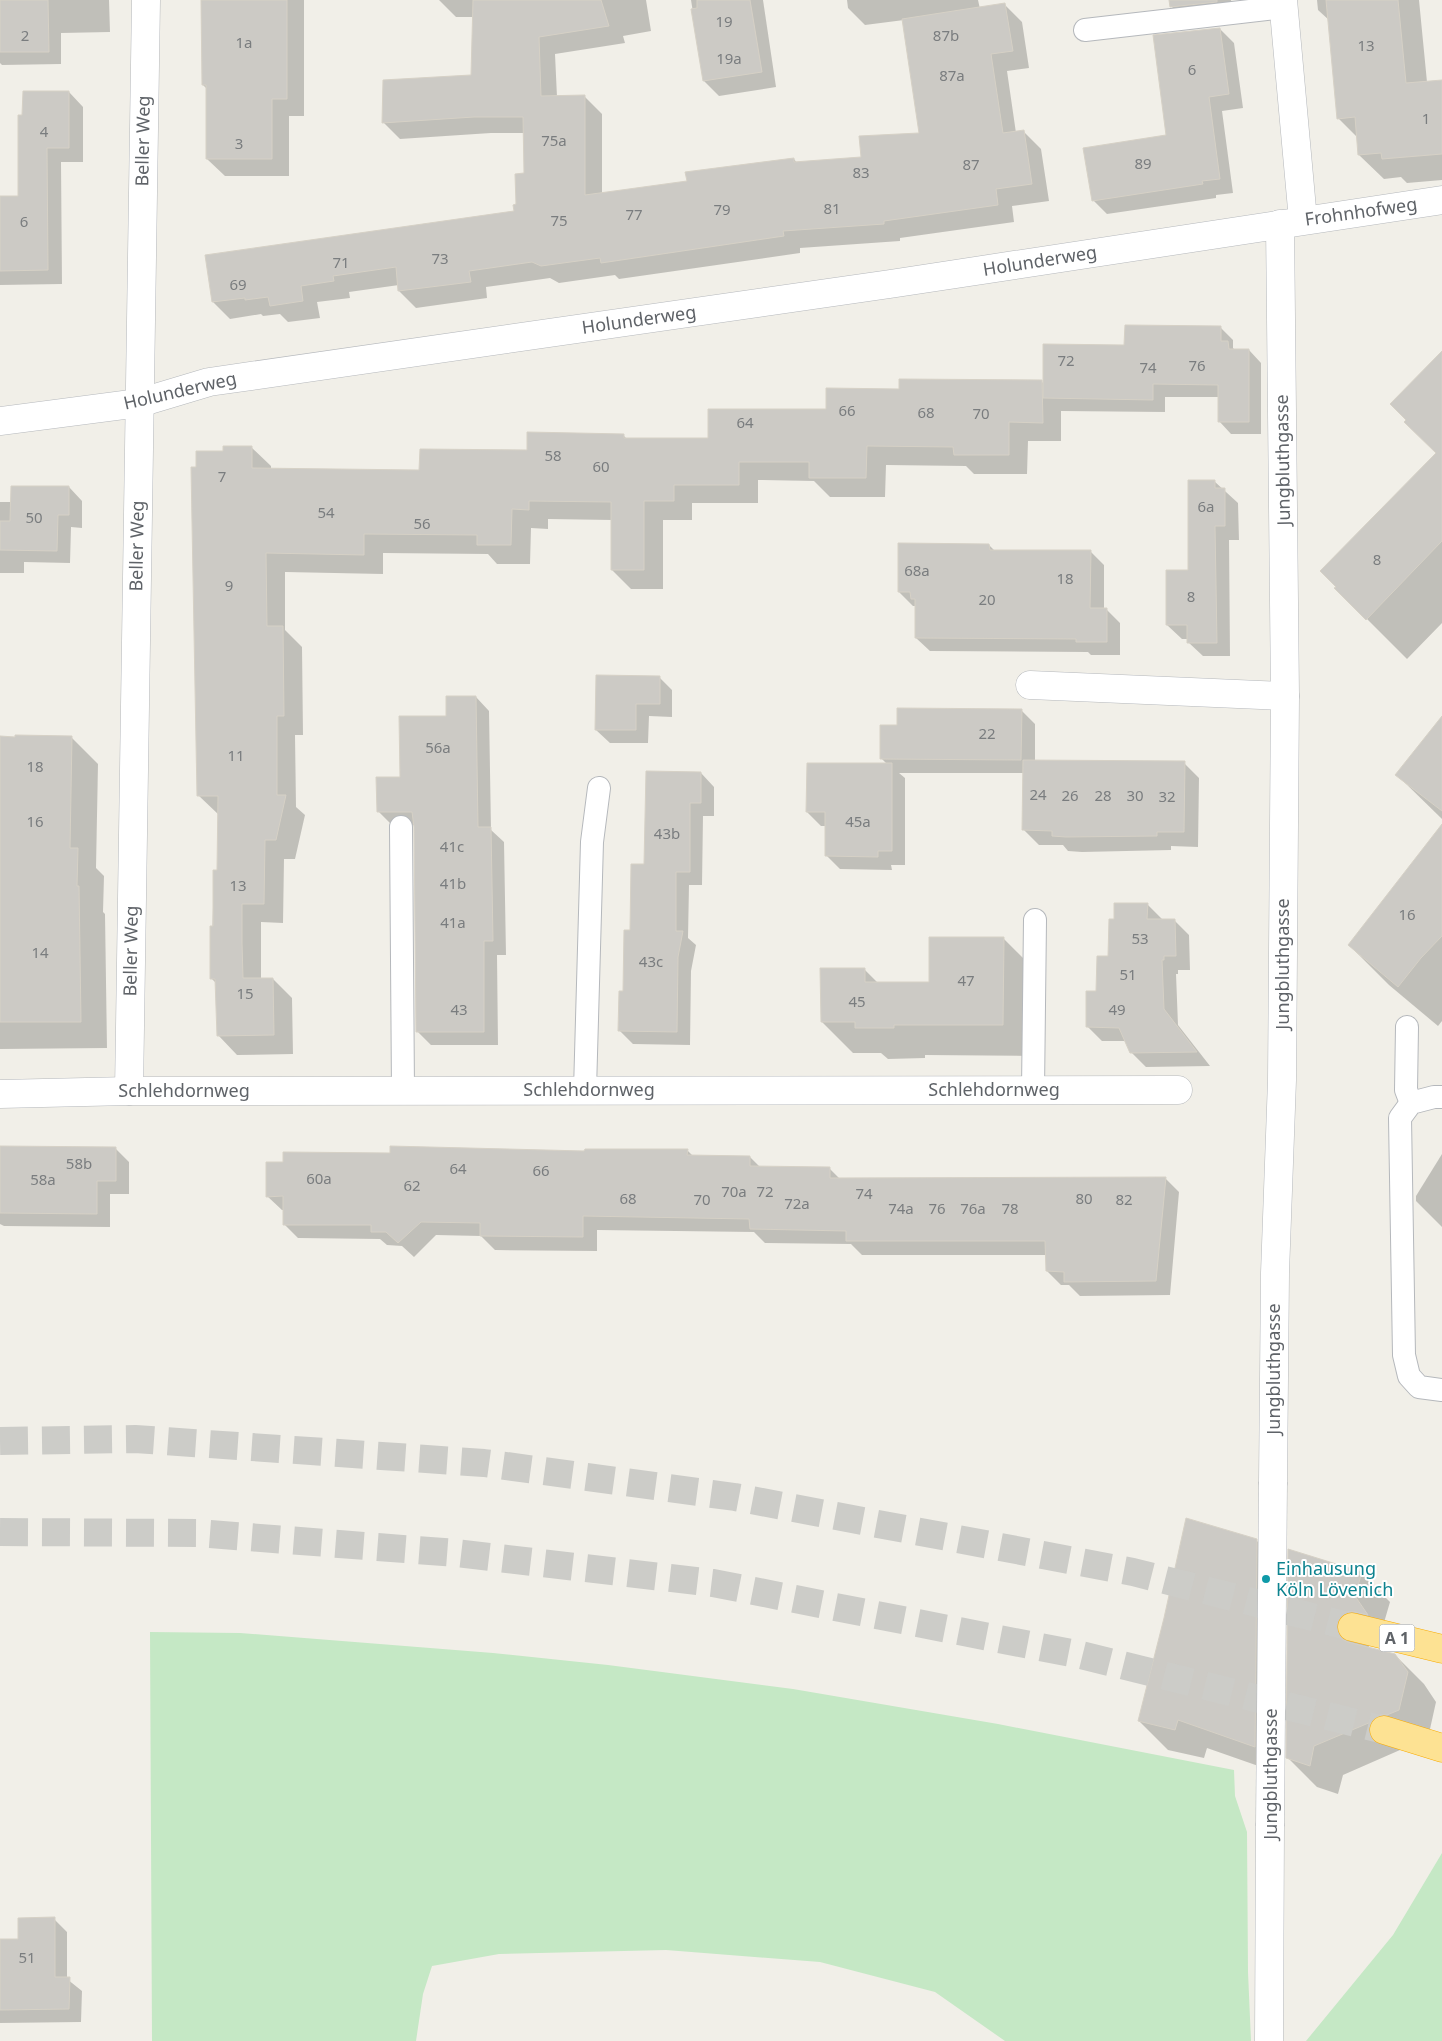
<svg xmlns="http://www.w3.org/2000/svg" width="1442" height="2041" viewBox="0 0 1442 2041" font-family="'Noto Sans',sans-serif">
	<rect width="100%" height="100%" fill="#f1efe8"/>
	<!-- green -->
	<g fill="#c5e8c5">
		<polygon points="150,1632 240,1633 493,1653 608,1665 793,1689 998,1724 1234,1770 1235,1796 1247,1832 1248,1972 1251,2041 1005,2041 935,1992 820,1962 666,1950 499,1954 432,1966 423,1994 416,2041 152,2041"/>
		<polygon points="1442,1853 1442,2041 1306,2041 1393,1935"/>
	</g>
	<!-- shadow -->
	<g fill="#0003">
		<polygon points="0,0 109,0 110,32 61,33 61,64 2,65 0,63"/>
		<polygon points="201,0 304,0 304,116 289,116 289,176 225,176 207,159 207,89 203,85"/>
		<polygon points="439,0 646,0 651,31 623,36 625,43 555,54 557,97 585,97 602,114 602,194 688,182 794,159 797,163 862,158 920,134 904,20 865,25 848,8 847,0 978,0 980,9 1005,5 1022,22 1029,68 1007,71 1016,133 1024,132 1041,149 1049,201 1012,206 1014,222 900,238 900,241 800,248 800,253 619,279 615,275 559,283 550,278 486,287 487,298 416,308 399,291 399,285 349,292 350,298 317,302 320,318 288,322 280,314 263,316 261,314 230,319 213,302 515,212 525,174 525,133 491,133 400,139 383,122 472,76 474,17 456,17"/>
		<polygon points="691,0 763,0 776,87 719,96 704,81"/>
		<polygon points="1170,0 1231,0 1234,16 1186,21 1171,6"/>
		<polygon points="1317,0 1419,0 1427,82 1442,81 1442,180 1407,183 1401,177 1384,179 1359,155 1358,138 1338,118 1330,21 1318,10"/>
		<polygon points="1220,29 1234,43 1243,108 1222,111 1233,193 1216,195 1216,198 1107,214 1093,200 1167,136"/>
		<polygon points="69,92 83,107 83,162 61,162 62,284 0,285 0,197 19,197 24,117"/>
		<polygon points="1221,328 1233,340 1233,348 1235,350 1249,350 1261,363 1261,434 1231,434 1219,421 1219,397 1165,397 1165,412 1061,411 1061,441 1028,441 1027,474 974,474 966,466 886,465 885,497 830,497 814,481 758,480 758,503 692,503 692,520 663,520 663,589 631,589 612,570 612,520 548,519 548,529 531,528 530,564 497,564 488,554 383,553 383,574 285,572 285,630 302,647 303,735 295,735 296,807 305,815 295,859 284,859 283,923 261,922 261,979 273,979 292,998 293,1054 237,1055 218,1035 217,984 211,978 214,872 218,872 219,815 198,795 198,468 224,452 251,447 271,466 271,469 421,471 623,435 628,440 709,439 900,391 1042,382 1044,384 1126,346"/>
		<polygon points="1442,353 1442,623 1407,659 1336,588 1437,454"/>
		<polygon points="1214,481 1238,503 1239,540 1229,540 1230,656 1203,656 1188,642 1188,639 1182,639 1167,625 1189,571"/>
		<polygon points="69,487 82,501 82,528 71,527 70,563 24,562 24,573 0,573 0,502 12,502"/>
		<polygon points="989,545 995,551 1090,551 1104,565 1104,609 1106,609 1120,623 1120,655 1091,655 1088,652 930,651 916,638 916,606 913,606 899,592"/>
		<polygon points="659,677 672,690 672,717 649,716 648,743 610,743 596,730"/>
		<polygon points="476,697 489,711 491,830 504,842 506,955 497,955 498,1045 431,1045 417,1031 415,825 392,825 378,811 401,779"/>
		<polygon points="1021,710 1035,724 1035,761 1184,763 1199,778 1198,847 1171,846 1171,850 1082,852 1068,851 1063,845 1039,845 1024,830 1024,773 899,773 905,778 905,865 891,865 892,870 840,869 826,855 826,826 821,826 807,812 887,764 881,758 898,726"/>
		<polygon points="1442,718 1442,819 1397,775"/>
		<polygon points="0,737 71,737 98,764 96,868 104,876 103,912 105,914 107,1048 0,1049"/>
		<polygon points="701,773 714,787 714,816 703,816 702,885 689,885 688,938 696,945 691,971 690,1045 633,1044 619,1030 631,931 645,866"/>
		<polygon points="1442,826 1442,1021 1438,1026 1389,985 1349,945"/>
		<polygon points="1147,904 1162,919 1174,920 1189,935 1190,970 1178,970 1178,974 1176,974 1178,1025 1210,1066 1146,1067 1131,1052 1126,1041 1102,1041 1087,1026 1109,957 1115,920"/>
		<polygon points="1003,938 1034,969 1034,1056 925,1055 925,1058 888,1059 881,1053 853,1053 822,1022 864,969 878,983 930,983"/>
		<polygon points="0,1147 115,1148 129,1162 129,1194 110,1194 110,1227 4,1226 0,1224"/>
		<polygon points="687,1150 693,1156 750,1157 760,1167 829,1168 840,1179 1165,1178 1179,1192 1170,1295 1080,1296 1069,1285 1061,1285 1047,1271 1047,1255 862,1255 851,1244 765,1243 754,1232 597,1230 597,1251 495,1250 481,1236 436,1235 414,1257 402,1246 387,1245 380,1239 298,1238 284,1224 284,1210 282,1210 267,1196 586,1153"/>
		<polygon points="1442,1154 1442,1227 1416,1201 1416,1196"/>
		<polygon points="1256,1540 1285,1569 1284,1775 1207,1748 1204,1758 1168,1750 1139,1721"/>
		<polygon points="1289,1550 1361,1573 1390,1602 1383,1626 1368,1648 1395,1655 1424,1684 1436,1702 1428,1738 1409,1743 1400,1750 1343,1775 1338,1794 1317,1787 1287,1757"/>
		<polygon points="54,1919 67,1932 67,1979 82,1991 81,2022 0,2023 0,1940 20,1940"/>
	</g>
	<!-- building -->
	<g fill="#cccac5" stroke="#d6d1c6">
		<polygon points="0,0 48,0 49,52 0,52"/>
		<polygon points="201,0 287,0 287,99 272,99 272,159 206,159 206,85 202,85"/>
		<polygon points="473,0 601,0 609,26 539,37 541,96 585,95 585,195 687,181 685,172 794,158 794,162 861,157 859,136 919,133 902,19 1005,3 1013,51 991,54 1003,133 1024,130 1032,184 996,189 998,205 884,221 884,224 783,231 784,236 601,263 600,258 541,266 532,262 469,271 471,282 398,291 396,267 333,276 334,281 301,286 303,301 270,306 268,297 245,300 245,298 212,302 205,255 514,211 513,205 516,204 515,174 524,173 523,117 474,117 382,123 383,80 471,75"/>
		<polygon points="697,0 750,0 762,72 703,81 691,9 697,8"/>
		<polygon points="1169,0 1217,0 1217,2 1170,7"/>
		<polygon points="1326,0 1398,0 1406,83 1442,80 1442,154 1382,159 1381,153 1358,155 1355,117 1337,119"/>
		<polygon points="1220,28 1229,94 1209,97 1220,179 1202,181 1203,184 1092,201 1083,148 1166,135 1153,35"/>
		<polygon points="23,91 69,91 69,148 47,148 48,270 0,271 0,196 18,196 18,115 22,115"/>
		<polygon points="1125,325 1221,326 1221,341 1228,341 1229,349 1249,349 1249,422 1218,422 1218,385 1153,384 1153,400 1043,398 1043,344 1124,345"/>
		<polygon points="1442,351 1442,541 1366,620 1334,588 1336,587 1320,571 1436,453 1404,422 1406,420 1390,404"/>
		<polygon points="899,379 1042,380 1043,423 1009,422 1009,455 954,455 953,447 867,446 866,478 809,478 809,462 739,462 739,485 674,485 674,501 644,501 644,570 611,570 611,502 529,501 529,510 512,509 511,545 477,545 477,535 364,534 364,555 266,553 267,626 283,626 284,716 277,716 277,795 286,795 276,840 265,840 264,904 242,904 242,943 243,978 273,978 274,1035 217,1036 215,979 210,979 210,926 213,926 213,870 217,870 218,796 197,796 191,467 196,467 196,451 223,451 223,446 252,446 252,468 419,470 420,449 527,450 527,432 624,434 624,438 708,438 708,409 826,409 826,388 899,389"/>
		<polygon points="1188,480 1215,480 1215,488 1225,488 1225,526 1215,526 1217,643 1187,643 1187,625 1166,625 1166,570 1188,570"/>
		<polygon points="11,486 69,486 69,515 58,515 57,551 0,550 0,521 10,521"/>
		<polygon points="898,543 989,544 990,550 1091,550 1090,608 1107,608 1107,642 1076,642 1076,639 915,638 915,599 911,599 910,592 898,592"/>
		<polygon points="596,675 660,676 660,704 636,704 636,730 595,730"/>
		<polygon points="446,696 476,696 478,827 491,827 493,941 484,941 484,1032 416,1032 414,827 412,812 377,812 376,777 400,777 399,716 446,716"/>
		<polygon points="897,708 1022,709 1021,760 880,759 880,725 897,725"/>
		<polygon points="1442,716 1442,811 1395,775"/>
		<polygon points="15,735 72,736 70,848 78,848 77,886 79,886 81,1022 0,1022 0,736 15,737"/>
		<polygon points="1023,760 1185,761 1184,832 1157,832 1157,836 1066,837 1052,836 1052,831 1022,830"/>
		<polygon points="807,763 892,763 892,851 878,851 878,857 825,856 825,812 806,812"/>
		<polygon points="646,771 701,772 701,803 690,803 690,872 676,872 676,931 683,931 678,957 677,1032 618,1031 619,991 623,991 624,930 630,930 631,864 644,864"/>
		<polygon points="1442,824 1442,936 1421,958 1398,987 1348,945"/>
		<polygon points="1114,903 1148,903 1147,919 1175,919 1176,956 1164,956 1164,960 1162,960 1164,1009 1197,1052 1130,1053 1119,1028 1086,1027 1086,991 1096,991 1097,956 1108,956 1109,919 1114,919"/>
		<polygon points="929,937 1004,937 1003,1025 894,1025 894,1028 855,1028 855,1022 821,1022 820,968 865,968 865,982 929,982"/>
		<polygon points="0,1146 116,1147 116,1181 97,1181 97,1214 0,1213"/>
		<polygon points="390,1146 584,1151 585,1149 688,1149 687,1155 750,1156 750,1166 830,1167 830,1178 1166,1177 1156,1281 1064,1282 1064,1272 1046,1271 1045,1241 846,1241 846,1231 750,1229 749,1219 583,1216 583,1237 480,1236 480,1223 421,1222 398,1243 386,1232 371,1232 371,1225 283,1225 283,1196 266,1197 266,1162 283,1162 283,1152 390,1153"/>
		<polygon points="1186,1518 1257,1539 1255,1747 1178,1720 1175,1730 1138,1721 1164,1618"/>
		<polygon points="1288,1549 1362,1572 1355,1596 1368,1615 1355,1612 1347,1612 1341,1616 1337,1623 1337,1632 1342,1639 1348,1642 1395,1654 1408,1672 1399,1710 1387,1715 1380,1715 1371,1722 1314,1746 1310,1766 1286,1758"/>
		<polygon points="55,1917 55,1977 70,1977 69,2009 0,2010 0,1939 18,1939 18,1918"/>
	</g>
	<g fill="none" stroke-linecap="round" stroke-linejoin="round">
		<!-- highway-tunnel -->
		<g stroke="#ccccc8" stroke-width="28" stroke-dasharray="28 14" stroke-linecap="butt">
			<polyline points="0,1441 135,1439 484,1463 735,1497 1133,1572 1352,1627"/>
			<polyline points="0,1532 196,1533 456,1553 713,1583 1081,1655 1384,1730"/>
		</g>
		<!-- lane casing -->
		<g stroke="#b5b8bc" stroke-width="24">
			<g id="lane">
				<polyline points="1085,30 1284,7"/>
				<polyline points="401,827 403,1091"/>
				<polyline points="1407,1027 1406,1090 1411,1103"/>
				<polyline points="585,1090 592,842 599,788"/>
				<polyline points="1033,1090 1035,920"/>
				<polyline points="1442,1097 1434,1097 1411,1103 1400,1118 1404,1355 1409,1376 1419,1387 1442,1390"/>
			</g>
		</g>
		<!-- street casing -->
		<g stroke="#b5b8bc" stroke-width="29">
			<g id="street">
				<polyline points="1283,0 1303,220"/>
				<polyline points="0,421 139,403 209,382 890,284 1442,200"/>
				<polyline points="1030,685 1285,696"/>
				<polyline points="129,1091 146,0"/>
				<polyline points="0,1094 129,1091 1178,1090"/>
				<polyline points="1273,1482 1275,1273 1282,1080 1285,696 1280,224"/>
				<polyline points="1269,2041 1270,1826"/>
			</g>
		</g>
		<!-- highway casing -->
		<g stroke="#f9ab00" stroke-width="29">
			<g id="highway">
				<polyline points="1352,1627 1442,1649"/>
				<polyline points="1384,1730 1442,1748"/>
			</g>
		</g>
		<!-- lane -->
		<use href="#lane" stroke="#fff" stroke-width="22"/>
		<!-- street -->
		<use href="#street" stroke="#fff" stroke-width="28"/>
		<!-- highway -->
		<use href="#highway" stroke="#fde293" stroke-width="28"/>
		<!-- street-bridge casing -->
		<g stroke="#b5b8bc" stroke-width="29" stroke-linecap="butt">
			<polyline id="street-bridge" points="1270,1826 1273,1482"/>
		</g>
		<!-- street-bridge -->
		<use href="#street-bridge" stroke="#fff" stroke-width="28"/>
	</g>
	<!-- markers -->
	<circle fill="#0f9aa8" stroke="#fff" stroke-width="2" cx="1266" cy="1579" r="5"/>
	<g text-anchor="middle" stroke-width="4" stroke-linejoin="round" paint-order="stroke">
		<!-- number labels -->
		<g font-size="15" fill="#7a7d7f">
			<text x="724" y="27">19</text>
			<text x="25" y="41">2</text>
			<text x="946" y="41">87b</text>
			<text x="244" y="48">1a</text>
			<text x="1366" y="51">13</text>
			<text x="729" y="64">19a</text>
			<text x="1192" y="75">6</text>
			<text x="952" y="81">87a</text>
			<text x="1426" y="124">1</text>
			<text x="44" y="137">4</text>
			<text x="554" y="146">75a</text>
			<text x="239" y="149">3</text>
			<text x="1143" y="169">89</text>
			<text x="971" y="170">87</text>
			<text x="861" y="178">83</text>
			<text x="832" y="214">81</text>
			<text x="722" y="215">79</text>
			<text x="634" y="220">77</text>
			<text x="559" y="226">75</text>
			<text x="24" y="227">6</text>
			<text x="440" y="264">73</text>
			<text x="341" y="268">71</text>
			<text x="238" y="290">69</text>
			<text x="1066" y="366">72</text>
			<text x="1197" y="371">76</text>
			<text x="1148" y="373">74</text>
			<text x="847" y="416">66</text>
			<text x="926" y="418">68</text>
			<text x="981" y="419">70</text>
			<text x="745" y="428">64</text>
			<text x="553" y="461">58</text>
			<text x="601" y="472">60</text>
			<text x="222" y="482">7</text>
			<text x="1206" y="512">6a</text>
			<text x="326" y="518">54</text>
			<text x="34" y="523">50</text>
			<text x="422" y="529">56</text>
			<text x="1377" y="565">8</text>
			<text x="917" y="576">68a</text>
			<text x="1065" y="584">18</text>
			<text x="229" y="591">9</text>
			<text x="1191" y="602">8</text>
			<text x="987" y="605">20</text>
			<text x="987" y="739">22</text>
			<text x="438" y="753">56a</text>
			<text x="236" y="761">11</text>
			<text x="35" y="772">18</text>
			<text x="1038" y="800">24</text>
			<text x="1070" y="801">26</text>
			<text x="1103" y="801">28</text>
			<text x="1135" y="801">30</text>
			<text x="1167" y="802">32</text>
			<text x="35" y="827">16</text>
			<text x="858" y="827">45a</text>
			<text x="667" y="839">43b</text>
			<text x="452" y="852">41c</text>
			<text x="453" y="889">41b</text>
			<text x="238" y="891">13</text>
			<text x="1407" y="920">16</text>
			<text x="453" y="928">41a</text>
			<text x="1140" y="944">53</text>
			<text x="40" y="958">14</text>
			<text x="651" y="967">43c</text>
			<text x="1128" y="980">51</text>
			<text x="966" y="986">47</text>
			<text x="245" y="999">15</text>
			<text x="857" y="1007">45</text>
			<text x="459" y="1015">43</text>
			<text x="1117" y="1015">49</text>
			<text x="79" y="1169">58b</text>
			<text x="458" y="1174">64</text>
			<text x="541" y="1176">66</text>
			<text x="319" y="1184">60a</text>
			<text x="43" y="1185">58a</text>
			<text x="412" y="1191">62</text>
			<text x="734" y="1197">70a</text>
			<text x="765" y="1197">72</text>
			<text x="864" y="1199">74</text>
			<text x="628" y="1204">68</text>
			<text x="1084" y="1204">80</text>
			<text x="702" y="1205">70</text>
			<text x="1124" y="1205">82</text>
			<text x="797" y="1209">72a</text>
			<text x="901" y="1214">74a</text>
			<text x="937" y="1214">76</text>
			<text x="973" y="1214">76a</text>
			<text x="1010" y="1214">78</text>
			<text x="27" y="1963">51</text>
		</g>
		<!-- shield labels -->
		<rect fill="#fff" stroke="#8f9295" stroke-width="1" x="1379.5" y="1624.5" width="35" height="27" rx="4"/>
		<g font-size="16" font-weight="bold" fill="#5f6368">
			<text x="1397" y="1644">A 1</text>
		</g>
		<!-- street labels -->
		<g font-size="18" fill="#5f6368" stroke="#fff">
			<text transform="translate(143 141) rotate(-89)" y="6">Beller Weg</text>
			<text transform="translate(1361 212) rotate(-8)" y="6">Frohnhofweg</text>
			<text transform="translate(1040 261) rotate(-9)" y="6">Holunderweg</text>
			<text transform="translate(639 320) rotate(-8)" y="6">Holunderweg</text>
			<text transform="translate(180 391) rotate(-13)" y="6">Holunderweg</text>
			<text transform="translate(1283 460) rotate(-91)" y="6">Jungbluthgasse</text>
			<text transform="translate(137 546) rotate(-89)" y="6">Beller Weg</text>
			<text transform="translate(131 951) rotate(-89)" y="6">Beller Weg</text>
			<text transform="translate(1283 964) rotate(-90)" y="6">Jungbluthgasse</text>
			<text x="589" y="1096">Schlehdornweg</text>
			<text x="994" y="1096">Schlehdornweg</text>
			<text x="184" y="1097">Schlehdornweg</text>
			<text transform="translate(1274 1369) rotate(-90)" y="6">Jungbluthgasse</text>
			<text transform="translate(1271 1774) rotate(-90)" y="6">Jungbluthgasse</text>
		</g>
		<!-- culture labels -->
		<g font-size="18" fill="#0d838f" stroke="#fff" text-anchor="start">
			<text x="1276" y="1575">Einhausung<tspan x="1276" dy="21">Köln Lövenich</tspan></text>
		</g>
	</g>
</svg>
